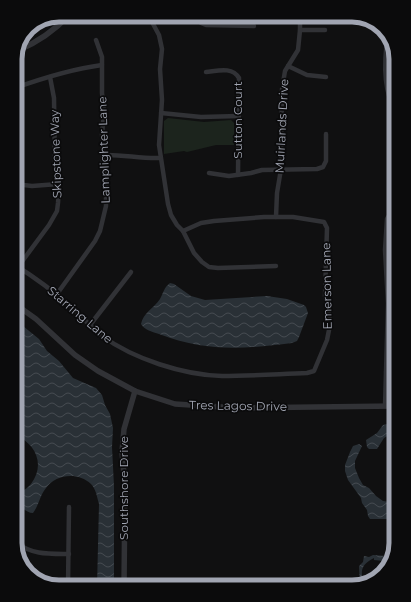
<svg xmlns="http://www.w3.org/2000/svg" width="411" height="602" viewBox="0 0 411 602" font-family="Montserrat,sans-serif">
	<defs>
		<pattern id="water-waves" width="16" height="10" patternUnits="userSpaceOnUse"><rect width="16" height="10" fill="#293036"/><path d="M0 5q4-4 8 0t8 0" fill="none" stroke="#454b51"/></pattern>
	</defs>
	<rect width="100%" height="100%" fill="#101011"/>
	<!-- green -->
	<polygon fill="#1c241d" points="168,118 204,122 231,120 234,123 234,145 216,145 187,152 184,151 164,154 164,121"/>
	<!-- water -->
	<g fill="url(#water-waves)">
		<path d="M 170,283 L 174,284 L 191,296 L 205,300 L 267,296 L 287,299 L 304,305 L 306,307 L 308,313 L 299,337 L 297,341 L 292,343 C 243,349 206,352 159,334 C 153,332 144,330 141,324 C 143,313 154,308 160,299 C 163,294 164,287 170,283 Z"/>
		<path d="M 15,322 L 23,326 L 39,339 L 47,351 L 59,361 L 73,378 L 96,388 L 102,395 L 105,405 L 110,414 L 113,428 L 112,447 L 114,486 L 114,587 L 97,587 L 99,504 C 97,497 96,489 91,484 C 78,472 56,474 46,488 C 40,495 39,505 33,513 C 26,513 18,505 15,498 C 19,492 26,490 31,484 C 46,464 35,443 15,435 Z"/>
		<polygon points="392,423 396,425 396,431 384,438 377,449 369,449 367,447 366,440 377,433 383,425"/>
		<polygon points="359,444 362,446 355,461 355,468 359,478 363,485 369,488 376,496 383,501 396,503 396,519 370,519 368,516 367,510 362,503 361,498 348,480 345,471 345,465 350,452 353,446"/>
		<path d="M 373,555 L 387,556 L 392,558 L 390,564 L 388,564 L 384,561 L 374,560 L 374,558 C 361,565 360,570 364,584 L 360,585 L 359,566 L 363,562 L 364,556 L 369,557 Z"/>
	</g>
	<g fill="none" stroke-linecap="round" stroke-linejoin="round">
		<!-- minor -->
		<g stroke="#313236" stroke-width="4.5">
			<polyline points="145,15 152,22 159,35 162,49 160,69 162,100 159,145 168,204 171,215 177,225 183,231 194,253 202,262 209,267 218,268 276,266"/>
			<polyline points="199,15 201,23 206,25 254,26"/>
			<polyline points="300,30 325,30"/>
			<path d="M 388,34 C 384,59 383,91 396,112"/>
			<polyline points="288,66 307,75 326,77"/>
			<path d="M 206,72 C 217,71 232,66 239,78 L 238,175"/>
			<path d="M 15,88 C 43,78 72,69 102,65"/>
			<polyline points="161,113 201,117 239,116"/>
			<path d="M 103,155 C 122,154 141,159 160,158"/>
			<polyline points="209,173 229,176 251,173 262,170 317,169 323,167 326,161 326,134"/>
			<polyline points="15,184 32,186 58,184"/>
			<polyline points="276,217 277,193 281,169 282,89 285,71 298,50 300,30 300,15"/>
			<path d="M 15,265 C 34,277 52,290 69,305 C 81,315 90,327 102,336 C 134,359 183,375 222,376 C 250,376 279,374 307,373 L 314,371 L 327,340 L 329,330 L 330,320 L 325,296 L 327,228 L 324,222 L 293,217 L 264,217 L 214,221 L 201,223 L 183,231"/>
			<polyline points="15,276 18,267 49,225 57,211 58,203 59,188 55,166 54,98 50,77"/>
			<polyline points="57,294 95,241 100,231 106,206 106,183 103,164 102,134 104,112 102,93 102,57 96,40"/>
			<polyline points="90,325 131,272"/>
			<polyline points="386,372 396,372"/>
			<polyline points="385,406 388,303 385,250 387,219 390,214 396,213"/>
			<path d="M 15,542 C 33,555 47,554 69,554"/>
			<polyline points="68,587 69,507"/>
		</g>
		<!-- tertiary -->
		<g stroke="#313236" stroke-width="5.5">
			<path d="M 17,51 C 36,43 55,30 69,15"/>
			<polyline points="15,304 36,319 75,355 98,371 135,391 175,404 238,408 396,406"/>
			<polyline points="124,587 125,485 122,452 124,429 135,391"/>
		</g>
	</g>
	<g text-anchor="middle" stroke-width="3.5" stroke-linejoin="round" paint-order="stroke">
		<!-- street labels -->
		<g font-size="12" fill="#a1a5b2" stroke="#0b0b0c">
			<text transform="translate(238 120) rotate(-90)" y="4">Sutton Court</text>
			<text transform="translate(282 126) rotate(-87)" y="4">Muirlands Drive</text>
			<text transform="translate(104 150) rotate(-92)" y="4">Lamplighter Lane</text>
			<text transform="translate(56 154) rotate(-92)" y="4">Skipstone Way</text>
			<text transform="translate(327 286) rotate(-91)" y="4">Emerson Lane</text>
			<text transform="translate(80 315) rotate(40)" y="4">Starring Lane</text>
			<text transform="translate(238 406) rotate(1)" y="4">Tres Lagos Drive</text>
			<text transform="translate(124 488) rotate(-90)" y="4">Southshore Drive</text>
		</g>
	</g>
	<!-- crop -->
	<path d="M0 0H411V602H0ZM59 22H352A37 37 0 0 1 389 59V543A37 37 0 0 1 352 580H59A37 37 0 0 1 22 543V59A37 37 0 0 1 59 22Z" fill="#0b0b0c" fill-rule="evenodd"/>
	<path fill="none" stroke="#a1a5b2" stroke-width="5" d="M59 22H352A37 37 0 0 1 389 59V543A37 37 0 0 1 352 580H59A37 37 0 0 1 22 543V59A37 37 0 0 1 59 22Z"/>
</svg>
